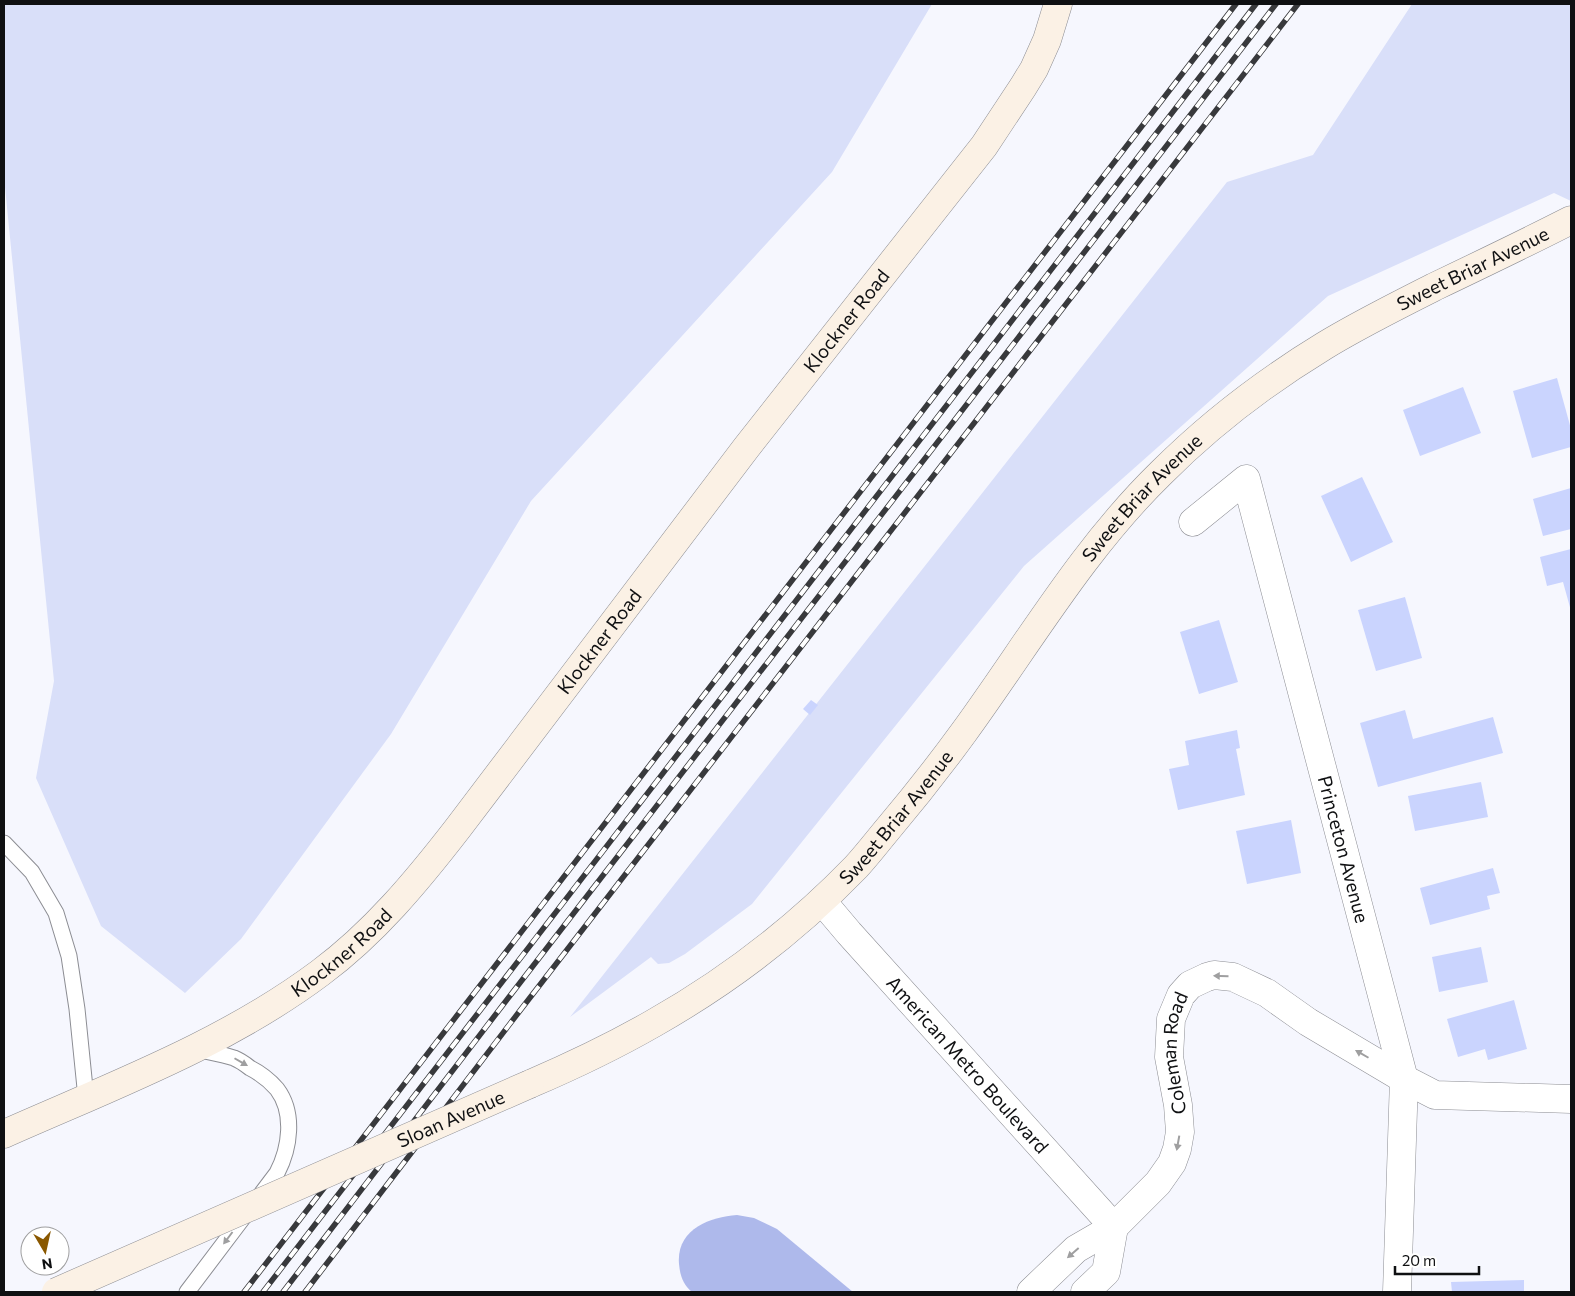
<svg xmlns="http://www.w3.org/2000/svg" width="1575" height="1296" viewBox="0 0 1575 1296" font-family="Commissioner,sans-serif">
	<rect width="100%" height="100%" fill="#f6f7fe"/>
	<!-- green -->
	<g fill="#d9dff9">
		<polygon points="4,4 932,4 832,172 531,501 391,734 241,939 185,993 101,926 36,778 54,681 4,177"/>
		<polygon points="1412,4 1571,4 1571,201 1554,193 1328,296 1024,566 752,904 685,954 669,963 658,964 651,957 570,1017 1227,182 1313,155"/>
	</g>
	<!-- water -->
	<path fill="#aeb9eb" d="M 737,1215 L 754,1218 L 777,1229 L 853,1292 L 692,1292 C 683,1285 680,1275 679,1264 C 676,1230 709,1217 737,1215 Z"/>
	<!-- building -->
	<g fill="#cad4fe">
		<polygon points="1557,378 1571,429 1571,447 1532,458 1513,391"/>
		<polygon points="1463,387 1481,433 1420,456 1403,410"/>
		<polygon points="1362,477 1393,542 1351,562 1321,496"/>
		<polygon points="1571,488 1571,529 1543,536 1533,499"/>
		<polygon points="1571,549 1571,611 1563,582 1547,586 1540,557"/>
		<polygon points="1405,597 1422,658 1376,671 1358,610"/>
		<polygon points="1219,620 1238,682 1199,694 1180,632"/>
		<polygon points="811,700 818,705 810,715 803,709"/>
		<polygon points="1405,710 1413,739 1493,717 1503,753 1378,787 1360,723"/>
		<polygon points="1237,730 1240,748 1236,749 1245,795 1178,810 1169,769 1189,765 1185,741"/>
		<polygon points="1481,782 1488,817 1415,831 1408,796"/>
		<polygon points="1291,820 1301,873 1247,884 1236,831"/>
		<polygon points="1493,868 1500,893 1487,896 1490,909 1430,925 1420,888"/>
		<polygon points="1481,947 1488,982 1439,992 1432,957"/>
		<polygon points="1514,1000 1527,1049 1488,1060 1485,1049 1458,1057 1447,1019"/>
		<polygon points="1524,1280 1524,1292 1452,1292 1451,1282"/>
	</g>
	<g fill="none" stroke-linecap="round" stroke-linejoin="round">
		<!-- lane casing -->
		<g stroke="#8c8d93" stroke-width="17">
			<g id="lane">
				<polyline points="4,843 32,872 56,913 69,956 77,1009 86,1098"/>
				<path d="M 187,1292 L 277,1173 C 290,1148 295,1113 277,1089 C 270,1081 260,1073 250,1068 C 245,1064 239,1060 234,1058 C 222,1054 209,1052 196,1049"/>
			</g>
		</g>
		<!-- street casing -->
		<g stroke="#8c8d93" stroke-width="29">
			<g id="street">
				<path id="s1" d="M 1193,522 L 1246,479 L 1404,1079 L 1397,1292"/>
				<path id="s2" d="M 822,901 L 849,933 L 1114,1227"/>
				<path id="s3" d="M 1031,1292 L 1076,1249 L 1114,1227 L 1158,1183 L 1172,1163 L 1177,1149 L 1180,1132 L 1178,1105 L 1169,1057 L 1171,1019 L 1181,995 L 1190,985 L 1207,977 L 1214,975 L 1233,977 L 1267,993 L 1308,1022 L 1404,1079 L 1435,1095 L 1571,1099"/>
				<polyline points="1085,1292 1106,1272 1114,1227"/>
			</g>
		</g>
		<!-- secondary casing -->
		<g stroke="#8c8d93" stroke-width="29">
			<g id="secondary">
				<path id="s4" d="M 530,1084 C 572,1066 614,1046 654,1023 C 728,981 797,928 856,867 C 867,855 877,842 887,830 C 914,798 940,765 964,732 C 1028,644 1083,549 1161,473 C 1210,424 1265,382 1324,346 C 1360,324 1397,306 1434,287 C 1480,265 1526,243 1571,220"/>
				<path id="s5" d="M 4,1134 C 112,1086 225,1044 320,973 C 374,933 417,881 458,828 L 746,448 L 984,146 L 1023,87 L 1034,69 L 1047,40 L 1058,4"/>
			</g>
		</g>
		<!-- lane -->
		<use href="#lane" stroke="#fff" stroke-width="15"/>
		<!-- street -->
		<use href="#street" stroke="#fff" stroke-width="28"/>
		<!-- secondary -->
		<use href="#secondary" stroke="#fbf1e5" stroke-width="28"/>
		<!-- rail casing -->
		<g stroke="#38393c" stroke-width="5.5">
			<g id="rail">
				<polyline points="244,1292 1236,4"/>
				<polyline points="263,1292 1256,4"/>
				<polyline points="283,1292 509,997 1276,4"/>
				<polyline points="305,1292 522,1008 1298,4"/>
			</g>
		</g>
		<!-- rail -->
		<use href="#rail" stroke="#fff" stroke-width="4" stroke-dasharray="11" stroke-linecap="butt"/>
		<!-- secondary-bridge casing -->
		<g stroke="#8c8d93" stroke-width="29" stroke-linecap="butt">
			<g id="secondary-bridge">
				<path id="s6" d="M 56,1292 L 530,1084"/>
			</g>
		</g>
		<!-- secondary-bridge -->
		<use href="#secondary-bridge" stroke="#fbf1e5" stroke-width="28"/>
	</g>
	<!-- one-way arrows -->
	<defs><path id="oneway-solid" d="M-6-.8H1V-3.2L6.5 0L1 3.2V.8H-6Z" transform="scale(1.25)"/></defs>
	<g fill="#9f9fa0">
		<use href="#oneway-solid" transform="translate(1221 976) rotate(-179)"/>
		<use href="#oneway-solid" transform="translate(1362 1054) rotate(-150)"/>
		<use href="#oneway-solid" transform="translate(241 1062) rotate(30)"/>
		<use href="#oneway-solid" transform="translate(1178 1143) rotate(100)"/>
		<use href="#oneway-solid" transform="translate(228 1238) rotate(127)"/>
		<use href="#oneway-solid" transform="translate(1073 1253) rotate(139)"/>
	</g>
	<g text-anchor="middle" stroke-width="4.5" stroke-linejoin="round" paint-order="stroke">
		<!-- street labels -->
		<g font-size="19" fill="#0f1012" stroke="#fff">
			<text dy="7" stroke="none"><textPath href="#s4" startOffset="1268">Sweet Briar Avenue</textPath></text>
			<text dy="7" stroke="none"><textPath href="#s5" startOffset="1195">Klockner Road</textPath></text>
			<text dy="7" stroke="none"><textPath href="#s4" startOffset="862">Sweet Briar Avenue</textPath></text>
			<text dy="7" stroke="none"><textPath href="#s5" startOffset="790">Klockner Road</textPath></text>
			<text dy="7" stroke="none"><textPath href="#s4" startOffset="458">Sweet Briar Avenue</textPath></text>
			<text dy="7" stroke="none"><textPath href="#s1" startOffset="451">Princeton Avenue</textPath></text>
			<text dy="7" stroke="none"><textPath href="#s5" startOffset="385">Klockner Road</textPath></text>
			<text dy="7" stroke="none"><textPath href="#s3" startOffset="305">Coleman Road</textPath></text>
			<text dy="7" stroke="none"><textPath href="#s2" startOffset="219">American Metro Boulevard</textPath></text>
			<text dy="7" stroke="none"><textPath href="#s6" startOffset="431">Sloan Avenue</textPath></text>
		</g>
	</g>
	<!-- border -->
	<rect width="1575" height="1296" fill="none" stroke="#0f1012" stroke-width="10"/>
	<!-- north arrow -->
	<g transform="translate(45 1251) rotate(171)"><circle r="24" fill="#ffffff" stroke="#9f9fa0"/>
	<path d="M0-4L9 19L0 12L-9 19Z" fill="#8a5800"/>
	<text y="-8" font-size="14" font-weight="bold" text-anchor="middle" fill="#0f1012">N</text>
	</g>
	<!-- scale -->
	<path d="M1395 1266v8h84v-8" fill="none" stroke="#0f1012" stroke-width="2.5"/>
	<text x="1402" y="1266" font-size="15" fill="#0f1012" stroke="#ffffff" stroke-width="4" paint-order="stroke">20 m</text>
</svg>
